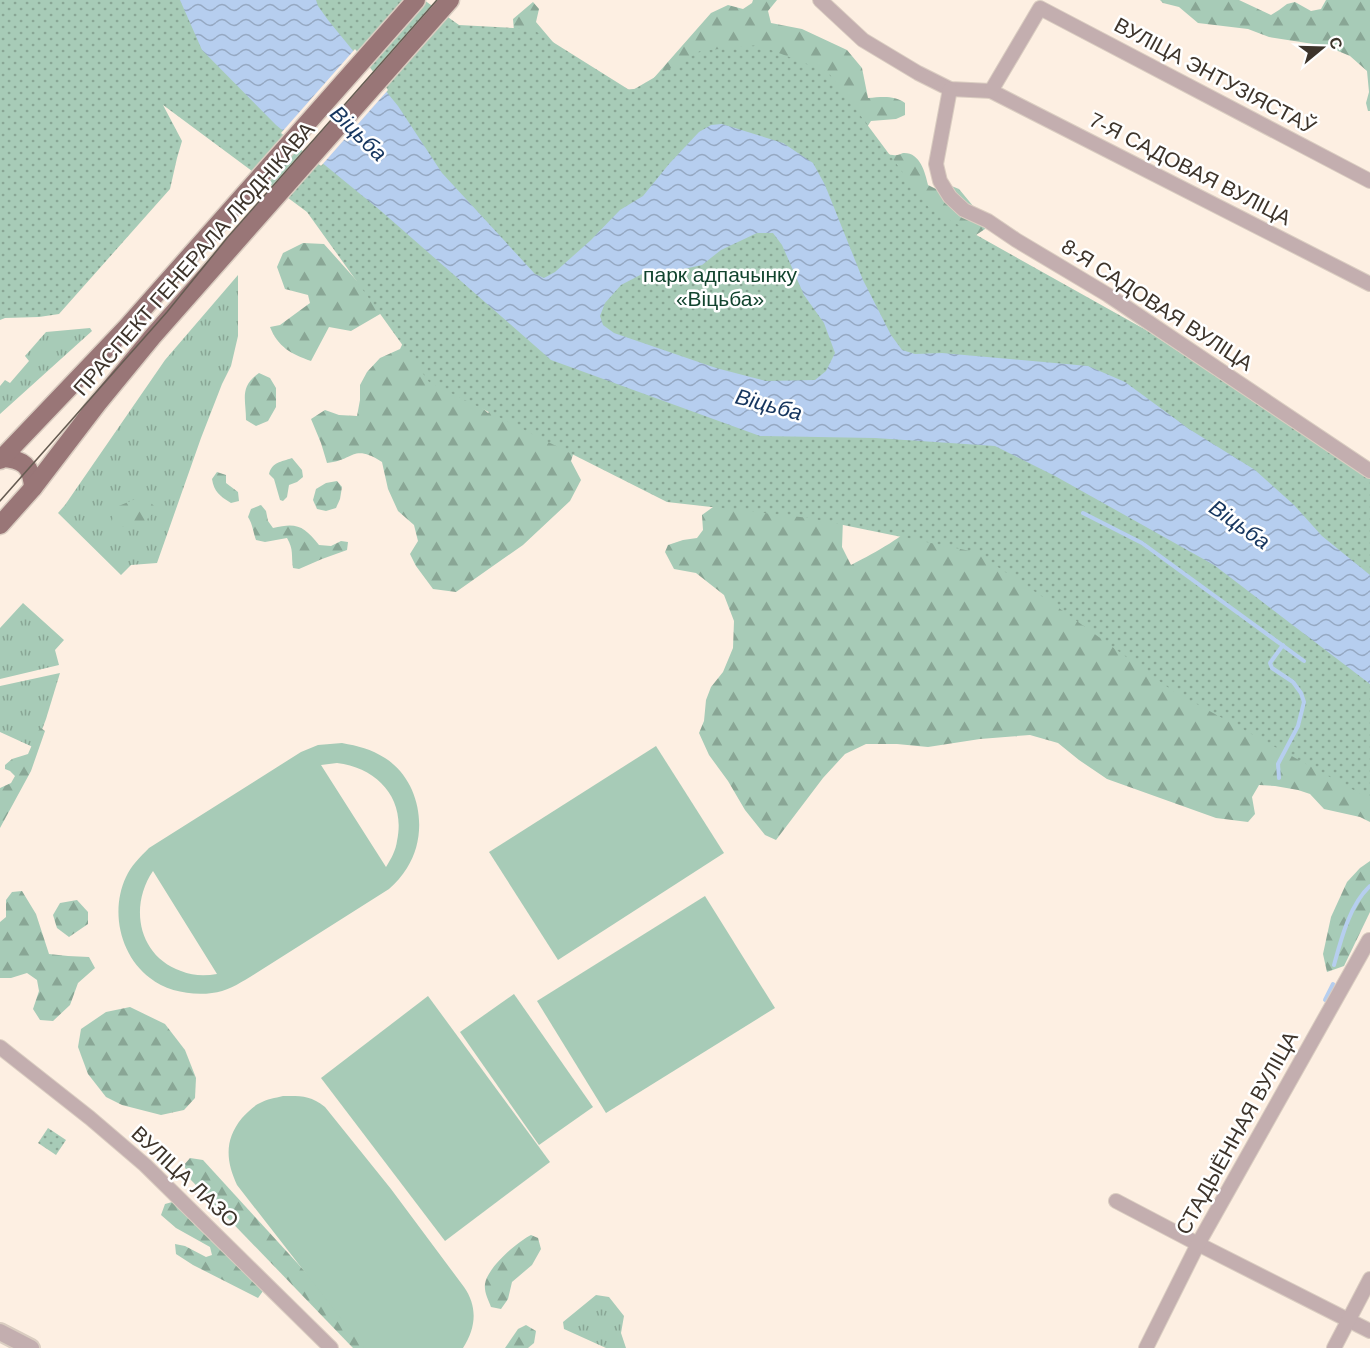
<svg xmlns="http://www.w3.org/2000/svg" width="1370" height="1348" viewBox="0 0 1370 1348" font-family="Helvetica,sans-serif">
	<defs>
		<pattern id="grass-tufts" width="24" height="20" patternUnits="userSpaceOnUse" patternTransform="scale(1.5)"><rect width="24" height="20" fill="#a7cbb7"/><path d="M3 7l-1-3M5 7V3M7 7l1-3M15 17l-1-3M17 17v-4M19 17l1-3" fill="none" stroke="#89a695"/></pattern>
		<pattern id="forest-firs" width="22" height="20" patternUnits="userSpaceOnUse" patternTransform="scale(1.5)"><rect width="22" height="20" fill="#a7cbb7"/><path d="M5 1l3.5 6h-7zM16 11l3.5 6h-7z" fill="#89a695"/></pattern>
		<pattern id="park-dots" width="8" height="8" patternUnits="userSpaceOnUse" patternTransform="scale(1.5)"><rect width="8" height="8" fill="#a7cbb7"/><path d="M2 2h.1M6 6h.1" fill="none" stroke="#89a695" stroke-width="1.8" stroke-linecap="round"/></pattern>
		<pattern id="water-waves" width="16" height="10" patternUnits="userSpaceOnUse" patternTransform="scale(1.5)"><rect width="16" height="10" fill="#b6ceef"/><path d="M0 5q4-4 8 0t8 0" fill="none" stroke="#95a8c2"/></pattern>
	</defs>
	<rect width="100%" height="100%" fill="#fdefe2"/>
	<!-- grass -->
	<g fill="url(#grass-tufts)">
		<polygon points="238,275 238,336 231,366 222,384 201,438 157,563 131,565 121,575 58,513 65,505 165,360"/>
		<polygon points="90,328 92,331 0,414 0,386 5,380 10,383 29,361 25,356 46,332"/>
		<polygon points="23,603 64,640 55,650 59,665 0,679 0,628"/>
		<polygon points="60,673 46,719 35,748 0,732 0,686"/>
		<polygon points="596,1295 609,1297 624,1316 621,1333 626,1348 606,1348 564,1329 563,1322"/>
	</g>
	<!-- forest -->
	<g fill="url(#forest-firs)">
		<path d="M 753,0 L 777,0 L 768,11 L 771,23 L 802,29 L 847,50 L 862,68 L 868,98 C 882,97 894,95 905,103 L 905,115 L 896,119 L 871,121 L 865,130 C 872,140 880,154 893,155 C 897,156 900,154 903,153 C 920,152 925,172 928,185 L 936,189 L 949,185 L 959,189 L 983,218 L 985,229 L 976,235 L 442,119 L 514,31 L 513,19 L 533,2 L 539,9 L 536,22 L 558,48 L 622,90 L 645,88 L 711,13 L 728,5 L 743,9 L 752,3 Z"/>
		<polygon points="1160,0 1239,0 1271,15 1279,10 1287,4 1295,2 1311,11 1321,9 1326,0 1370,0 1370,111 1368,111 1366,103 1369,92 1367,71 1350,56 1326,46 1269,37 1248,29 1198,23 1179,7 1163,3"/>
		<path d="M 303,243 L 324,244 L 357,281 L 381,286 L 391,275 L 402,250 C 420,267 488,323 482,349 C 481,354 475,360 473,365 C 469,376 470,386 470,397 L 488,413 L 501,400 L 485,374 L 494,357 L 508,354 L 552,380 L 574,386 L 576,397 L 565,411 L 568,424 L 581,429 L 571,461 L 581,480 L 570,501 L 523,545 L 456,592 L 433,589 L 416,566 L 410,554 L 418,541 L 414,525 L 398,511 L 388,489 L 382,462 C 352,443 354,461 327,463 L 321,443 L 311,419 L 325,410 L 339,415 L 357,416 L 360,400 L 360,385 L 367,372 L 380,358 L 400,349 L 410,329 L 408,310 L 387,310 L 351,331 L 329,327 L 311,361 C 291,354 278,347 270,327 L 280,325 L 310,303 L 308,295 L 285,289 L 277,267 L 283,253 Z"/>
		<path d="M 259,373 L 270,378 L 276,388 L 276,407 L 268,421 L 256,426 L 246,420 C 246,399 239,387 259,373 Z"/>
		<path d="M 292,458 L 302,470 L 303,477 L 297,482 L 289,485 L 287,497 L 283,501 L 280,500 L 274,479 L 269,474 C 272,462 281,462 292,458 Z"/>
		<path d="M 217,472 L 226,475 L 226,483 L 238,492 L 239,501 L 231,503 C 220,496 214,492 212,479 Z"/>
		<polygon points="337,481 342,487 340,499 336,508 326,511 317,509 313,500 316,489 326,483"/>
		<path d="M 140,497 L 146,498 L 155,507 C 152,522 129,530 115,526 L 112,521 L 114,508 Z"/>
		<path d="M 720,502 L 843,519 L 842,547 L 851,565 C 880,550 900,539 924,517 L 1370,752 L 1370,822 L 1360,817 L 1324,809 L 1310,794 L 1298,790 L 1275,786 L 1259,785 L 1252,797 L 1255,814 L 1248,822 L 1216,818 L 1107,779 L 1079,760 L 1058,743 L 1030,735 L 980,739 L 928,747 L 897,744 L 866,744 L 845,754 L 823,778 L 776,840 L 765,835 L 745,810 L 728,781 L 709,755 L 699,733 L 704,721 L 706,700 L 711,687 L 723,672 L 733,648 L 734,621 L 724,595 L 696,573 L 674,569 L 665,552 L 668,545 L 683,540 L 697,538 L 703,530 L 702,515 Z"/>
		<path d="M 261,505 L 266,511 L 268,521 L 273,528 C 297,522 304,526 319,545 L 331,546 L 341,541 L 348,542 L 347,550 L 322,559 L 299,569 L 293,568 C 291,555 294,550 287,538 L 265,542 L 256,540 C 253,532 253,525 248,517 L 251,509 Z"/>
		<polygon points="41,728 45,731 31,771 0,828 0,788 11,783 15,776 10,771 5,769 5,765 12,759 28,754 38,731"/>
		<polygon points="1370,861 1370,912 1344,966 1327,972 1323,954 1331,917 1347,882 1360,868"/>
		<polygon points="22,891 36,914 49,954 68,956 89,957 95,968 78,983 70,1005 53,1021 40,1020 33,1009 39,991 37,980 27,973 11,978 0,978 0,922 6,917 6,900 12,892"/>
		<polygon points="77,900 88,912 88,924 69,937 57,928 53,915 60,903"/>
		<polygon points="130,1007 165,1024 185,1050 196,1078 195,1098 184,1110 161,1115 122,1105 106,1097 88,1074 78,1047 81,1029 106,1012"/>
		<polygon points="190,1158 203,1160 375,1348 353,1348 190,1179 184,1165"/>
		<polygon points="176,1201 262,1285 263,1291 258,1298 193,1265 176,1254 175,1244 185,1246 206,1257 212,1255 210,1247 176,1228 161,1215 165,1204"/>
		<path d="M 531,1235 L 538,1238 L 541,1249 L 532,1265 L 512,1282 L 508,1299 L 501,1309 L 491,1307 C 488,1299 484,1292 485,1284 C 487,1268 517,1242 531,1235 Z"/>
		<polygon points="526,1325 536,1331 534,1343 528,1348 505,1348 518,1329"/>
	</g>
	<!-- park -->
	<g fill="url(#park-dots)">
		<polygon points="0,0 424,0 459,25 532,29 631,91 700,51 758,45 828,72 930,209 1146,330 1370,478 1370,797 1361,794 1173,691 1052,603 975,552 809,518 667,502 429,382 307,212 163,105 182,141 177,158 170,189 59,314 39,317 5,318 0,320"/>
		<polygon points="48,1128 66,1140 56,1155 38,1143"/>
	</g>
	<!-- garden -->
	<g fill="#a7cbb7" fill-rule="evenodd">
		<path d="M 342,743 C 358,746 371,749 385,758 C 421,781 429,834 407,868 C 402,876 396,883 389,889 L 250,977 C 238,984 226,992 212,993 C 192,996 166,991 150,978 C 120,955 110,911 126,877 C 131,866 140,857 149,848 L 301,752 L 318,745 ZM 337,763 C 378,768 406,799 397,841 C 396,850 391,859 386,867 L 321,765 ZM 153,871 L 217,974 C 205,976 193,976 181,971 C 138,956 129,906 153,871 Z"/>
		<polygon points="656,746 724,853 558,960 489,852"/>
		<polygon points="705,896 775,1008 606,1113 537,1001"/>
		<polygon points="514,994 593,1107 539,1145 460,1032"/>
		<polygon points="428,996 550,1162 445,1241 321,1078"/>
		<path d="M 283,1096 C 301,1096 310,1095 325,1107 L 391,1189 L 464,1287 C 478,1307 476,1328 463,1348 L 364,1348 L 237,1185 C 226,1161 224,1140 242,1118 C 247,1113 253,1106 260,1103 C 267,1099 275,1098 283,1096 Z"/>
	</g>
	<!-- water -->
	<path fill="url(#water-waves)" fill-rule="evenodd" d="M 180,0 L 316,0 L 318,6 L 328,20 L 398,106 L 442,173 L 535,274 L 544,278 L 555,272 L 591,240 L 620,210 L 643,196 L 669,164 L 699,132 L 711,125 L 722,124 L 783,143 L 813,163 L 825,185 L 863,280 L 891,335 L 902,350 L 915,354 L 942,353 L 1088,366 L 1125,382 L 1189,429 L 1255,470 L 1294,505 L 1322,536 L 1370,575 L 1370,684 L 1214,565 L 1055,476 L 995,446 L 875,438 L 760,436 L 551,360 L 381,211 L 276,125 L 202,50 ZM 757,233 L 773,233 L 782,245 L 804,295 L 824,323 L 835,353 L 826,371 L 815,380 L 766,381 L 716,368 L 614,333 L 603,325 L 600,316 L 605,303 L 621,285 L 644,273 L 679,270 L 702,265 L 721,250 Z"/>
	<!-- pier -->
	<polygon fill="#fdefe2" points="355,49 388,90 321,166 281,133"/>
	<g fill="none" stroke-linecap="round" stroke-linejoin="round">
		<!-- stream -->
		<g stroke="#b6ceef" stroke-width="4">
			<polyline points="1083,513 1142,543 1304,661"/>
			<polyline points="1279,778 1278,764 1298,726 1304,702 1301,693 1293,682 1272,668 1270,663 1283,645"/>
			<path d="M 1334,965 C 1341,939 1350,904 1370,886"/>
			<polyline points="1325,1000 1333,984"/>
		</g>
		<!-- minor casing -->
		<g stroke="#dacdc1" stroke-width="16">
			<g id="minor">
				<polyline points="820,0 863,40 918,73 950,89 991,91 1370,284"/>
				<polyline points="950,89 936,164 940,181 950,197 964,210 988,221 1016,240 1108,295 1370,471"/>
				<polyline points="991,91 1040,8 1370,181"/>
				<polyline points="0,1047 90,1118 145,1165 331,1348"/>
				<polyline points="1116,1201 1198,1244 1370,1331"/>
				<polyline points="1146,1348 1198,1244 1369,940"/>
				<polyline points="1334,1348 1370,1279"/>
			</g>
		</g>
		<!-- tertiary casing -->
		<g stroke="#dacdc1" stroke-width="20">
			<polyline id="tertiary" points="0,1332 31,1348"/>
		</g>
		<!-- primary casing -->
		<g stroke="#dacdc1" stroke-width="21">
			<g id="primary">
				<path d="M 2,458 C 23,459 32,466 33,488"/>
				<polyline points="0,460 127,327 416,0"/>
				<polyline points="0,525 33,488 98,403 153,336 450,0"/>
			</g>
		</g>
		<!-- minor -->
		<use href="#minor" stroke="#c3aeaf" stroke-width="14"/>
		<!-- tertiary -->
		<use href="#tertiary" stroke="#c3aeaf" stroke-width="16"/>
		<!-- primary -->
		<use href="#primary" stroke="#997677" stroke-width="18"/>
		<!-- tram -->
		<polyline stroke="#665c52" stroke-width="1.5" points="0,501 167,312 227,238 437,0"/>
	</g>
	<g text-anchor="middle" stroke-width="5" stroke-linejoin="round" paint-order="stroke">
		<!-- street labels -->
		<g font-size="21" fill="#3d342b" stroke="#fff">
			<text transform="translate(1215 76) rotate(28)" y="7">ВУЛІЦА ЭНТУЗІЯСТАЎ</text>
			<text transform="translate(1190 169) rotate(27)" y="7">7-Я САДОВАЯ ВУЛІЦА</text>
			<text transform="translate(194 259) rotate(-49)" y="7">ПРАСПЕКТ ГЕНЕРАЛА ЛЮДНІКАВА</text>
			<text transform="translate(1157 305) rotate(33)" y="7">8-Я САДОВАЯ ВУЛІЦА</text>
			<text transform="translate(1237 1133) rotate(-61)" y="7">СТАДЫЁННАЯ ВУЛІЦА</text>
			<text transform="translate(185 1177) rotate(43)" y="7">ВУЛІЦА ЛАЗО</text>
		</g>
		<!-- park labels -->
		<g font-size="21" fill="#12442e" stroke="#fff">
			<text x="720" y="282">парк адпачынку<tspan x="720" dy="24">«Віцьба»</tspan></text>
		</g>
		<!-- water labels -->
		<g font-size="22" font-style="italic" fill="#15355e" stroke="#fff">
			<text transform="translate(359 133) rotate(44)" y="8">Віцьба</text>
			<text transform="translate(769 404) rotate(15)" y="8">Віцьба</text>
			<text transform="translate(1240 524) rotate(35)" y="8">Віцьба</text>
		</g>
	</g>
	<!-- north arrow -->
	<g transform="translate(1322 48) rotate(71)" stroke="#ffffff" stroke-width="4.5" paint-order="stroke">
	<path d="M0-4.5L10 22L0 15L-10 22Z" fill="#3d342b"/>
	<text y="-9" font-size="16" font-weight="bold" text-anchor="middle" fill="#3d342b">С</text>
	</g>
</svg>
